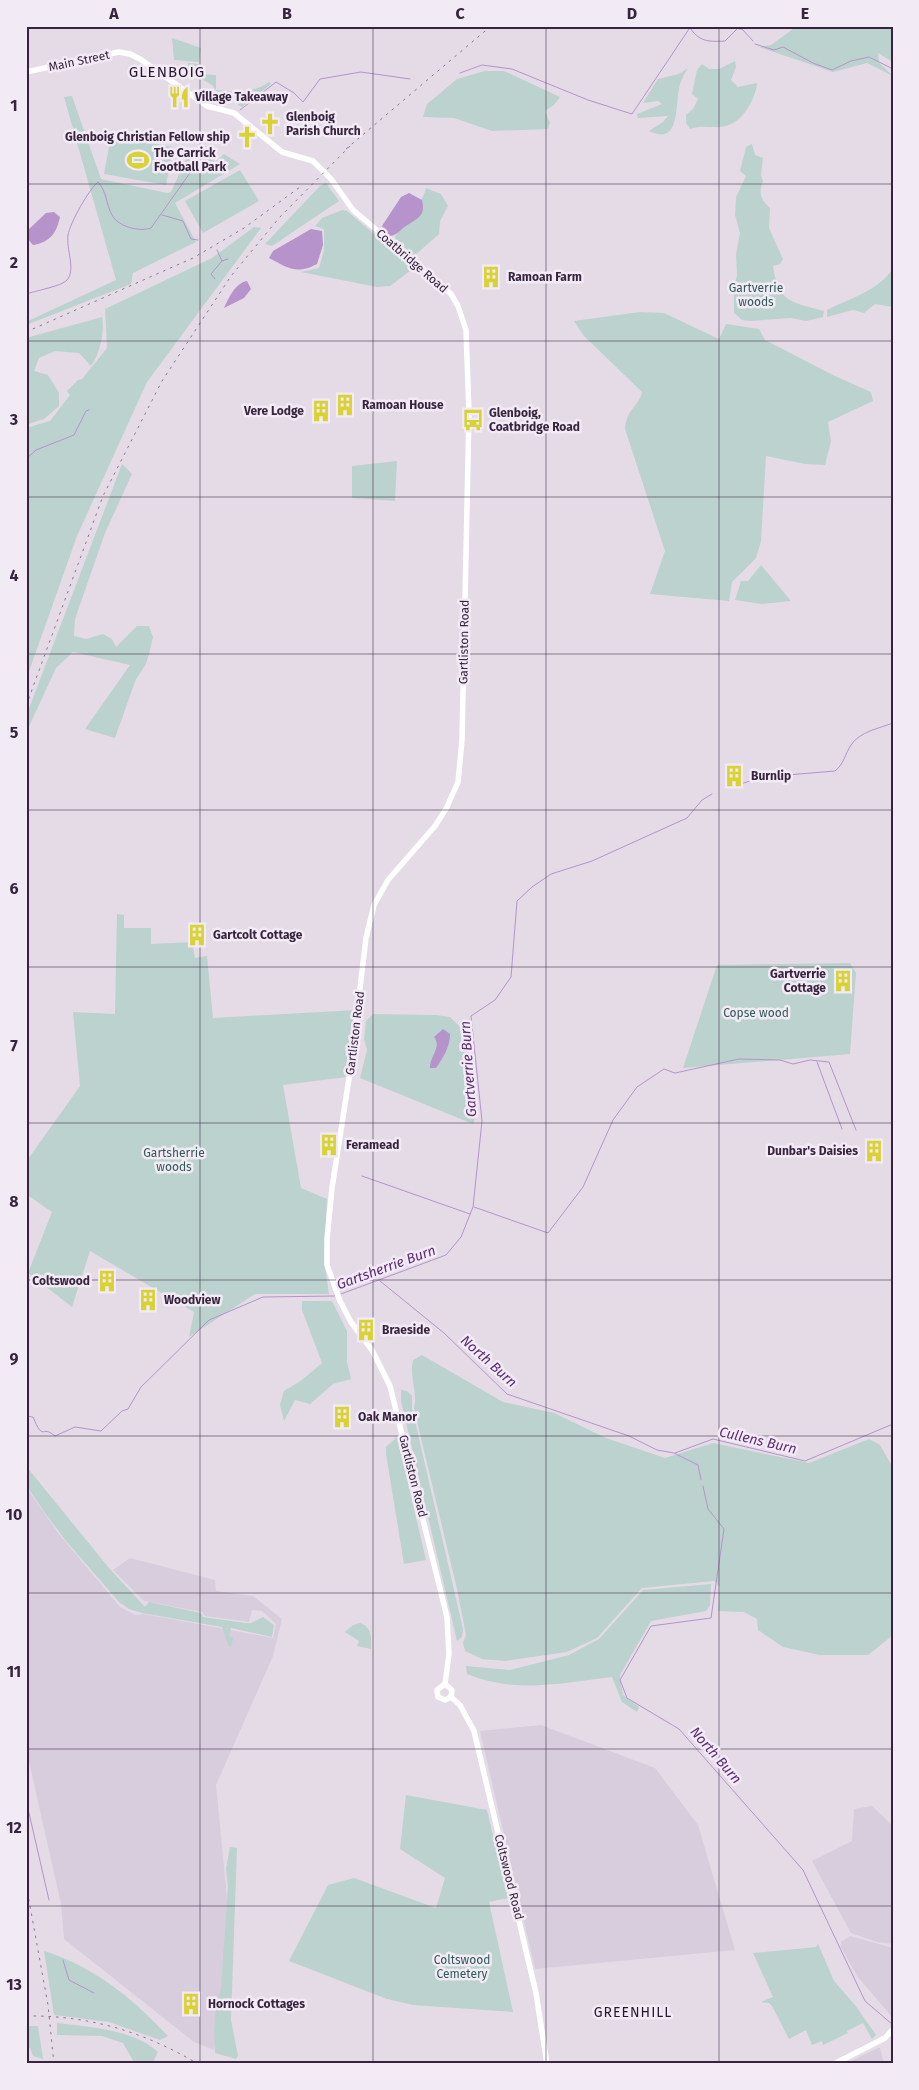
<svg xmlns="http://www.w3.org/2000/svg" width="919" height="2090" viewBox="0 0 919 2090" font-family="'Fira Sans',sans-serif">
	<rect width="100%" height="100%" fill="#e4dbe7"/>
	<!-- built -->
	<g fill="#d8cddc">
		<polygon points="26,1487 59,1534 120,1607 135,1615 144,1614 273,1638 276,1624 262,1611 252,1610 249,1622 205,1616 202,1612 144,1601 113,1570 130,1558 215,1580 216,1591 253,1596 282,1619 273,1656 216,1785 229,1918 223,1990 214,2050 194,2042 64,1939 61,1904 26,1748"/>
		<polygon points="541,1725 655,1768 698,1825 735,1950 535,1969 480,1731"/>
		<polygon points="872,1806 893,1826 893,1944 877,1942 851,1933 812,1861 852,1841 854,1809"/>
		<polygon points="850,1936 893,1948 893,2018 857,1976 841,1947 841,1942"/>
		<polygon points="878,2048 880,2048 884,2064 845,2064"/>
	</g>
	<!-- green -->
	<g fill="#bcd2cf">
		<polygon points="797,26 893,26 893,62 878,53 879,63 893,76 867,63 833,72 759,47 771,45"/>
		<polygon points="172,38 201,48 199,62 174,60"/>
		<path d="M 735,61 L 736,67 L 731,80 L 738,87 L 757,83 C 756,98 743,122 726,126 C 714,129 702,124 690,129 L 686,123 L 686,115 L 693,109 L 698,99 L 692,94 L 697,70 L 702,64 L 709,69 L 719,69 Z"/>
		<path d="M 188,63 L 199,64 L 200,74 L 216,75 L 216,90 C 237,92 251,94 269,82 L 271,84 L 242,107 L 238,105 L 237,99 L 218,93 L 212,85 L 188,71 Z"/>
		<path d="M 688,68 C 684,75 680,81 679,89 C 675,108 680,146 649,131 L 663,122 L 668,116 L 638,118 L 637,114 L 662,104 L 658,101 L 643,103 L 658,79 L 679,74 Z"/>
		<polygon points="485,71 504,71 560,97 554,105 545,111 550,123 548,129 492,131 454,118 423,117 427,104 457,79"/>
		<polygon points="72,96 101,179 167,193 171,192 191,148 200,150 215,162 224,154 240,164 175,203 196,242 133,273 131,284 26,325 26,322 116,280 64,97"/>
		<polygon points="111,136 173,147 166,185 104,174"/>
		<path d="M 752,144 L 755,155 L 763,158 L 761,175 L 763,181 C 758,193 761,200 770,208 L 769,228 L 783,259 L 780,264 L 773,266 C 778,303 792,302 824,311 L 823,317 L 806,321 L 791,318 L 750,321 L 742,320 L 734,313 L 734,288 L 737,275 L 736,254 L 740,233 L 735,215 L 736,197 L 746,176 L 740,171 L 746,147 Z"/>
		<polygon points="240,170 259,201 203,233 185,201"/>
		<polygon points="326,183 339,201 272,246 265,244 320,186"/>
		<path d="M 426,188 L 441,194 L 448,206 L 440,221 L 439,234 L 414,256 L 395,238 C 400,220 420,211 426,188 Z"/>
		<polygon points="342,210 347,211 414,268 390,286 377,287 301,272 319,268 324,250 324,229 315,226 322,218"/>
		<polygon points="254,227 261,228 147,382 77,536 26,680 26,428 50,421 70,395 67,391 78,380 82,379 107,348 105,309 212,258"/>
		<path d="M 893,268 L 893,307 L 875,304 L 864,313 L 853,310 L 827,317 L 827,310 C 848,299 879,291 893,268 Z"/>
		<path d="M 640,312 L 664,313 L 719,339 L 726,324 L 759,329 L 765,340 L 835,376 L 871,392 L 873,401 L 828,422 L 831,441 L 825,465 L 805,464 L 766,456 L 761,541 L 756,558 L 732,582 L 729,601 L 650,594 L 665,551 L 625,429 C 627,407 639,407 642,392 L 584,336 L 574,321 Z"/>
		<path d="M 102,317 C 105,331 100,354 91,366 L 79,353 L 55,351 L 39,358 L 34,371 L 48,375 L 59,393 L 59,406 L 44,419 L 26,425 L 26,338 Z"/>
		<polygon points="397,461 395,501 352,498 352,466"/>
		<polygon points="122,464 132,474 105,533 75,619 74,636 86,639 103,634 112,639 116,647 137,626 149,626 153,637 150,650 146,664 136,679 115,738 85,729 130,665 73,652 56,668 26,733 28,711"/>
		<polygon points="761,565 791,601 762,604 735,600 741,581 748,581"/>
		<polygon points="117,914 124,915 124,928 151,928 151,944 192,942 195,958 207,956 213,1018 356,1010 347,1077 283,1085 301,1188 327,1199 324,1261 329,1294 255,1294 189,1337 194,1312 90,1251 72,1307 28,1273 52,1212 26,1194 26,1162 80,1086 73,1012 115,1014"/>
		<polygon points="850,963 856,973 850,1054 683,1068 717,965"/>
		<polygon points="373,1014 436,1015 450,1017 459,1026 466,1040 475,1089 476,1115 473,1124 360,1078 367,1050 364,1039 366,1021"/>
		<polygon points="302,1301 332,1301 347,1331 347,1362 351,1379 333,1384 310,1404 295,1400 284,1421 280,1405 284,1391 302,1380 322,1363 302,1310"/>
		<path d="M 422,1355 L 503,1402 L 554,1413 L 606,1438 L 665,1458 L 713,1443 L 809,1463 L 869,1439 L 880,1445 L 893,1468 L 893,1635 L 868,1655 L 820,1655 L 783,1647 L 758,1630 L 757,1619 L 744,1612 L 718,1611 L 720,1587 L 714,1581 L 642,1588 L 597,1638 L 567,1652 L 505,1661 L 482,1659 L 465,1651 L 463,1643 L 466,1635 L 457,1589 L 414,1409 C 418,1391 409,1377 413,1360 Z"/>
		<polygon points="401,1390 407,1391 412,1396 412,1408 463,1629 462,1637 457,1641 401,1401"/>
		<polygon points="397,1437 426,1560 404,1564 386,1454 386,1447"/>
		<polygon points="26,1466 109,1568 145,1607 149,1602 201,1613 203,1617 245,1623 251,1623 263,1617 274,1625 272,1637 231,1628 229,1636 233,1638 231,1648 228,1645 222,1627 142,1613 129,1609 119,1602 66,1541 45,1513 26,1485"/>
		<path d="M 711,1584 L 710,1605 L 706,1611 L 651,1621 L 620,1675 L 623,1695 L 639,1707 L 637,1712 L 622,1702 L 612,1677 C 561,1683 517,1694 467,1674 L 466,1666 L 510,1670 L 569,1655 L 599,1639 L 643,1590 Z"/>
		<path d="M 360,1623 C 373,1628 371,1638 371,1649 L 357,1646 L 359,1641 L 345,1632 L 353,1625 Z"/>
		<polygon points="406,1795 487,1810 508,1898 489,1902 513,2012 413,2005 387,1999 289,1961 328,1885 354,1878 436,1908 445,1878 400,1849"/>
		<polygon points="230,1847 237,1848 231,2020 238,2056 236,2059 215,2053 214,2031 216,2008 221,1987 228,1886 226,1869"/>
		<polygon points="818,1944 834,1981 855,2005 876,2035 872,2039 863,2023 847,2031 848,2033 823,2045 822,2041 812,2045 806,2030 789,2039 772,2006 769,2003 761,2002 773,1997 753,1953 816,1947"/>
		<path d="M 44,1951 C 95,1967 132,1998 168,2036 L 160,2040 L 109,2022 L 54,2015 Z"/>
		<path d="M 57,2023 C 89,2027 133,2029 158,2052 L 152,2064 L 135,2064 L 123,2043 L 102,2036 L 57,2035 Z"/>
		<polygon points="26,2026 38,2026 43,2059 33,2056 30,2048 26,2048"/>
	</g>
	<!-- water -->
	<g fill="#b693ca">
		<path d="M 409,193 L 422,200 C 426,216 418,218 406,226 C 396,233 390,244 382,226 L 401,197 Z"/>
		<path d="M 54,212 L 60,217 C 56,234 50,242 33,245 L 27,238 L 27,231 L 46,213 Z"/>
		<path d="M 311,229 L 322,231 L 323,245 L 317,264 C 297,275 288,268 269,258 L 273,251 Z"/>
		<path d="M 247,281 L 251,289 L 244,298 L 224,308 C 229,298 235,283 247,281 Z"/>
		<path d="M 443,1029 L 450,1034 C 450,1047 443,1058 436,1068 L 430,1068 C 430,1056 442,1047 434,1037 Z"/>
	</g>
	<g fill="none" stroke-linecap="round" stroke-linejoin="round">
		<!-- stream -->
		<g stroke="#b693ca" stroke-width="1">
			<path d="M 689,26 C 698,42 709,42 725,41 L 740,26"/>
			<polyline points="739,29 742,29 753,41"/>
			<polyline points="755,44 774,50 783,47 813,63 832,70 851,61 869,57 893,69"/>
			<polyline points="460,73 482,65 512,69 588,100 632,114 691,26"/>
			<polyline points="240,110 276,82 294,93 303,102 320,79 361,72 410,79"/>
			<polyline points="162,215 183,221 191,239 198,240"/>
			<polyline points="222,261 228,259"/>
			<polyline points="215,279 211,274 222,261 217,250"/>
			<path d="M 26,294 C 35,291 62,286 67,280 C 76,270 66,249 68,235 C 70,223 89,189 98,182 C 107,192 106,204 112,215 C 118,227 140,232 151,228 L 207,149"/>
			<polyline points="26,459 36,450 74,435 86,411 89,410"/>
			<polyline points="26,535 26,536"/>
			<path d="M 734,786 L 763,777 L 835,771 C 844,764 845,754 851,745 C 859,732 880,728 893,723"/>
			<polyline points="817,1062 842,1129"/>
			<polyline points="362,1176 470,1214"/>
			<polyline points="474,1207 548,1233 583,1187 613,1120 637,1087 664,1069 675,1073 739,1059 780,1060 793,1064 810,1060 829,1062 856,1130"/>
			<polyline points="380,1281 444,1333 507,1394 629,1436 657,1450 674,1453 698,1465 701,1480"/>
			<polyline points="341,1294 446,1255 461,1237 473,1207 482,1121 471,1016 495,1000 511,977 517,901 532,887 551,874 592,861 687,818 702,800 712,794"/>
			<path d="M 26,1416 L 33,1417 C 44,1443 41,1424 55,1436 L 75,1427 L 101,1431 L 122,1411 L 128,1409 L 141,1387 L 209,1320 L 263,1297 L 335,1296"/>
			<polyline points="675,1453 713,1439 805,1461 893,1424"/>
			<polyline points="703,1486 708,1509 724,1529 711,1618 651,1626 620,1680 627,1698 679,1729 803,1870 865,2001 893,2025"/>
			<polyline points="26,1800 49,1900"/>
			<polyline points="63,1960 69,1980 94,1993"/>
		</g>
		<!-- secondary -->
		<g stroke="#fff" stroke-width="5.5">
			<polyline points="26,72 119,52 130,54 140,59 207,106 234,113 282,152 313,161 331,179 353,210 435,279 451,294 458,306 466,330 469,413 462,740 458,782 446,809 435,826 388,880 374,905 366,938 350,1072 332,1188 327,1239 327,1265 340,1301 351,1322 372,1350 390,1386 447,1617 449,1654 445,1684"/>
			<polyline points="445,1684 437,1690 438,1697 445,1700 451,1697"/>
			<polyline points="445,1684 452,1690 451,1697"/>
			<polyline points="451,1697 460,1705 474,1731 536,1993 547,2064"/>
			<polyline points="834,2064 885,2038 893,2029"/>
		</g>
		<!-- rail -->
		<g stroke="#8a7492" stroke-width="1" stroke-dasharray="2.5 5" stroke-linecap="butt">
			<polyline points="346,149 491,26"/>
			<polyline points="26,332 193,258 244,228 300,187"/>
			<polyline points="26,706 103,496 162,381 231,276 279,218 351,145"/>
			<polyline points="26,1884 48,2005 54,2064"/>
			<path d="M 26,2016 C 88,2015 145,2032 198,2064"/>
		</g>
	</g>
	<!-- grid -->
	<path fill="none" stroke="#38243e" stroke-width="1" stroke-opacity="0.55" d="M 200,26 L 200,2064M 373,26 L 373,2064M 546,26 L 546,2064M 719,26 L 719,2064M 26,184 L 893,184M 26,341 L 893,341M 26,497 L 893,497M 26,654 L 893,654M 26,810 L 893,810M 26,967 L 893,967M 26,1123 L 893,1123M 26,1280 L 893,1280M 26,1436 L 893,1436M 26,1593 L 893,1593M 26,1749 L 893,1749M 26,1906 L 893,1906"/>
	<!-- icons -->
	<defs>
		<g id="restaurant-bare" transform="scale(1.725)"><path d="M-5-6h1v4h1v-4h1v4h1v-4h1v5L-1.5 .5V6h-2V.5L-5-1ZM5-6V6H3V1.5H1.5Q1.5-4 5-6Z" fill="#d8d235" stroke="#f2ebf5" stroke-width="2.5" paint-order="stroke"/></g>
		<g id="church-bare" transform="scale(1.725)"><path d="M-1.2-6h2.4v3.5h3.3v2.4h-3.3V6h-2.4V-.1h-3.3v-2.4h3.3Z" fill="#d8d235" stroke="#f2ebf5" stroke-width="2.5" paint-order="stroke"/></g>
		<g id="stadium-bare" transform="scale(1.725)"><path d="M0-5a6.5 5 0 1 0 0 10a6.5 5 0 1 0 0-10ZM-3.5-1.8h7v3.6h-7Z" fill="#d8d235" stroke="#f2ebf5" stroke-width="2.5" paint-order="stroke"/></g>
		<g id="building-bare" transform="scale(1.725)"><path d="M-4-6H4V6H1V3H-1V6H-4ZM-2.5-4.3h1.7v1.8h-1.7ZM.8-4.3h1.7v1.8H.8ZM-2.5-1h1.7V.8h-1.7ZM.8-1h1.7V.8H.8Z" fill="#d8d235" stroke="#f2ebf5" stroke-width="2.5" paint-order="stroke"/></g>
		<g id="bus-bare" transform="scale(1.725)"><path d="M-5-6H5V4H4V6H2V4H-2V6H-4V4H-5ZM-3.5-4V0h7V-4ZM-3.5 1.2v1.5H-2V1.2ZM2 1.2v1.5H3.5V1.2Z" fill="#d8d235" stroke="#f2ebf5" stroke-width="2.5" paint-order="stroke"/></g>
	</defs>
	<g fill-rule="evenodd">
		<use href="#restaurant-bare" x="179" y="97"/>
		<use href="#church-bare" x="270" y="124"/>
		<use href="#church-bare" x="247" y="137"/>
		<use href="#stadium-bare" x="138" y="160"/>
		<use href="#building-bare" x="491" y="277"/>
		<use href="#building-bare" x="345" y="405"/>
		<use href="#building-bare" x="321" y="411"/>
		<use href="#bus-bare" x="473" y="420"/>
		<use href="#building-bare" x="734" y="776"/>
		<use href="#building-bare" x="197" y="935"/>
		<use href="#building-bare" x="843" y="981"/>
		<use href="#building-bare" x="329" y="1145"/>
		<use href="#building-bare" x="874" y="1151"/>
		<use href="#building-bare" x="107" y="1281"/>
		<use href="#building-bare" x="148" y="1300"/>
		<use href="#building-bare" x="366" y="1330"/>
		<use href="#building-bare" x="342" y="1417"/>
		<use href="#building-bare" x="191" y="2004"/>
	</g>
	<g text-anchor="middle" stroke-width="5" stroke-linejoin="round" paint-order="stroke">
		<!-- street labels -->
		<g font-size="12" fill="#38243e" stroke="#f2ebf5">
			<text transform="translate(79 61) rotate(-12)" y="4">Main Street</text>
			<text transform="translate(412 261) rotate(41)" y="4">Coatbridge Road</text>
			<text transform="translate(464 642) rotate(-89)" y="4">Gartliston Road</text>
			<text transform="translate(355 1033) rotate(-83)" y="4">Gartliston Road</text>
			<text transform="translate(413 1476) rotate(76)" y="4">Gartliston Road</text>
			<text transform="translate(509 1877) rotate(76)" y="4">Coltswood Road</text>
		</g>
		<!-- poi labels -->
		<g font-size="12" font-weight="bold" fill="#38243e" stroke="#f2ebf5" text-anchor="start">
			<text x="195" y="101">Village Takeaway</text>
			<text x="286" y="121">Glenboig<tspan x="286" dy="14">Parish Church</tspan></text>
			<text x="230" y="141" text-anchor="end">Glenboig Christian Fellow ship</text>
			<text x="154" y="157">The Carrick<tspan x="154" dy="14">Football Park</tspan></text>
			<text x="508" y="281">Ramoan Farm</text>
			<text x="362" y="409">Ramoan House</text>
			<text x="304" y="415" text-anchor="end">Vere Lodge</text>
			<text x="489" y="417">Glenboig,<tspan x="489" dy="14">Coatbridge Road</tspan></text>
			<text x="751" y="780">Burnlip</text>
			<text x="213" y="939">Gartcolt Cottage</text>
			<text x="826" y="978" text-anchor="end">Gartverrie<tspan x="826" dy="14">Cottage</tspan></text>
			<text x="346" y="1149">Feramead</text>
			<text x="858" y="1155" text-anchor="end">Dunbar's Daisies</text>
			<text x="90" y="1285" text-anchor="end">Coltswood</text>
			<text x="164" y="1304">Woodview</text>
			<text x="382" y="1334">Braeside</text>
			<text x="358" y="1421">Oak Manor</text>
			<text x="208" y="2008">Hornock Cottages</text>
		</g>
		<!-- park labels -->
		<g font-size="12" fill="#315b58" stroke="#f2ebf5">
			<text x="756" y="292">Gartverrie<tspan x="756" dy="14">woods</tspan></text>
			<text x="756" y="1017">Copse wood</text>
			<text x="174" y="1157">Gartsherrie<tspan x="174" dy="14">woods</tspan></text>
			<text x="462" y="1964">Coltswood<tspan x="462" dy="14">Cemetery</tspan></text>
		</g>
		<!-- water labels -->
		<g font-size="14" font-style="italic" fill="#5c2c75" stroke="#f2ebf5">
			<text transform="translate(468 1069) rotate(-94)" y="5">Gartverrie Burn</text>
			<text transform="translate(386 1267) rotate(-20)" y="5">Gartsherrie Burn</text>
			<text transform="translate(489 1361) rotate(42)" y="5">North Burn</text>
			<text transform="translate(758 1440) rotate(13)" y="5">Cullens Burn</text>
			<text transform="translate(716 1755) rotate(49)" y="5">North Burn</text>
		</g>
		<!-- neighbourhood labels -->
		<g font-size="14" letter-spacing="1" fill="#29172f" stroke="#f2ebf5">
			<text x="633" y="2017">GREENHILL</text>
		</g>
		<!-- quarter labels -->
		<g font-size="15" letter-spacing="1" fill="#29172f" stroke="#f2ebf5">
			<text x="167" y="77">GLENBOIG</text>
		</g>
	</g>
	<!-- border -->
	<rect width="919" height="2090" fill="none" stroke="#f2ebf5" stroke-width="55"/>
	<rect x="28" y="28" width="864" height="2034" fill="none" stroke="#38243e" stroke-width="2"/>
	<g font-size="16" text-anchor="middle" font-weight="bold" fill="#38243e">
		<text x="114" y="19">A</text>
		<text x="287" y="19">B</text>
		<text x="460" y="19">C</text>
		<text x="632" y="19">D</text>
		<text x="805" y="19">E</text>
		<text x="14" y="111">1</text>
		<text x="14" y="268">2</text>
		<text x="14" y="425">3</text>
		<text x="14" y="581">4</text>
		<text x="14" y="738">5</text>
		<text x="14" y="894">6</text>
		<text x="14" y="1051">7</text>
		<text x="14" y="1207">8</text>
		<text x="14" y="1364">9</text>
		<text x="14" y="1520">10</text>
		<text x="14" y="1677">11</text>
		<text x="14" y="1833">12</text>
		<text x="14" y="1990">13</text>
	</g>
</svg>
